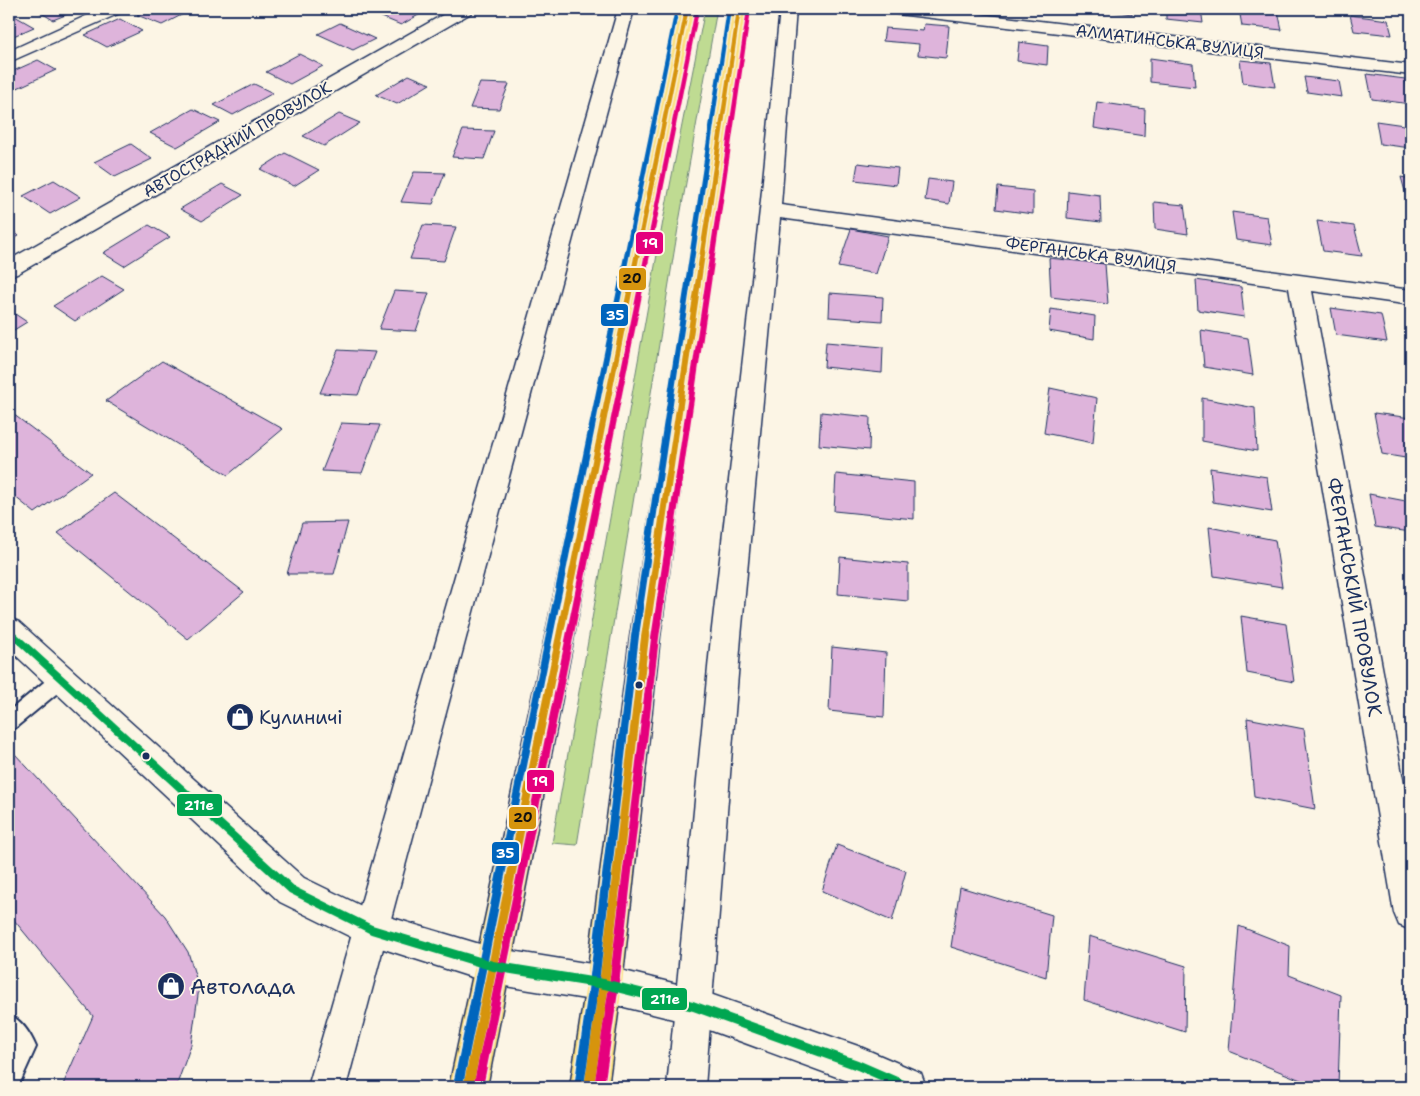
<svg xmlns="http://www.w3.org/2000/svg" width="1420" height="1096" viewBox="0 0 1420 1096" font-family="'Shantell Sans',sans-serif">
	<rect width="100%" height="100%" fill="#fcf5e5"/>
	<filter id="ink" filterUnits="userSpaceOnUse"><feTurbulence type="fractalNoise" baseFrequency=".02" numOctaves="2"/><feDisplacementMap in="SourceGraphic" scale="10" xChannelSelector="R" yChannelSelector="G"/><feConvolveMatrix kernelMatrix="1 2 1 2 8 2 1 2 1" color-interpolation-filters="sRGB"/></filter>
	<g filter="url(#ink)">
		<!-- green -->
		<polygon fill="#bfdb92" stroke="#6d8578" points="705,9 717,9 679,222 577,845 552,843 663,221"/>
		<!-- building -->
		<g fill="#deb4db" stroke="#1b2f5e">
			<polygon points="35,9 80,9 53,20"/>
			<polygon points="149,9 193,9 162,25 137,15"/>
			<polygon points="379,9 429,9 401,25 372,13"/>
			<polygon points="1096,9 1132,9 1132,14"/>
			<polygon points="1166,9 1201,9 1203,23 1166,19"/>
			<polygon points="1239,9 1278,11 1282,30 1242,26"/>
			<polygon points="13,15 34,27 9,38 9,17"/>
			<polygon points="1350,15 1388,20 1392,35 1354,31"/>
			<polygon points="120,19 142,31 107,47 85,35"/>
			<polygon points="340,23 375,39 353,50 318,34"/>
			<polygon points="924,24 949,26 946,58 918,55 919,44 883,41 885,28 923,31"/>
			<polygon points="1019,42 1048,46 1047,65 1017,61"/>
			<polygon points="299,54 323,66 290,84 266,72"/>
			<polygon points="1150,58 1193,64 1195,87 1150,82"/>
			<polygon points="38,60 56,70 9,92 9,73"/>
			<polygon points="1240,60 1271,63 1275,87 1243,83"/>
			<polygon points="1367,74 1405,79 1411,104 1372,99"/>
			<polygon points="409,75 430,84 397,104 376,95"/>
			<polygon points="1304,77 1339,81 1342,97 1307,92"/>
			<polygon points="480,83 509,84 499,109 470,108"/>
			<polygon points="254,84 273,93 233,115 214,105"/>
			<polygon points="1097,102 1145,109 1144,136 1094,128"/>
			<polygon points="193,109 220,122 177,147 150,133"/>
			<polygon points="339,114 360,123 324,146 303,136"/>
			<polygon points="1376,121 1411,126 1411,148 1380,144"/>
			<polygon points="463,130 494,131 484,159 452,157"/>
			<polygon points="131,144 152,159 115,177 94,162"/>
			<polygon points="285,153 319,170 294,186 260,169"/>
			<polygon points="858,163 898,168 896,185 855,180"/>
			<polygon points="414,172 445,173 433,204 401,202"/>
			<polygon points="1401,177 1411,179 1411,202 1408,202"/>
			<polygon points="928,179 952,182 949,204 925,200"/>
			<polygon points="54,180 81,197 50,214 23,196"/>
			<polygon points="222,184 243,195 202,221 180,209"/>
			<polygon points="998,187 1033,191 1033,214 996,209"/>
			<polygon points="1068,191 1100,195 1101,222 1067,218"/>
			<polygon points="1154,202 1184,205 1188,234 1155,229"/>
			<polygon points="1232,212 1267,217 1272,245 1236,240"/>
			<polygon points="1317,221 1354,226 1362,256 1323,251"/>
			<polygon points="149,225 170,237 124,266 103,253"/>
			<polygon points="423,225 456,227 444,261 410,259"/>
			<polygon points="9,227 19,236 9,241"/>
			<polygon points="851,229 888,236 876,274 838,267"/>
			<polygon points="1049,258 1105,264 1108,304 1051,297"/>
			<polygon points="102,276 124,289 75,321 53,306"/>
			<polygon points="1196,280 1241,287 1244,317 1198,310"/>
			<polygon points="394,291 429,293 416,331 379,329"/>
			<polygon points="830,293 883,297 882,321 829,317"/>
			<polygon points="1331,308 1381,315 1387,342 1336,335"/>
			<polygon points="1051,309 1095,316 1094,339 1049,331"/>
			<polygon points="9,310 27,322 9,333"/>
			<polygon points="1201,330 1248,338 1253,375 1204,367"/>
			<polygon points="826,342 883,347 882,373 824,367"/>
			<polygon points="338,350 375,352 358,395 320,393"/>
			<polygon points="162,361 283,429 228,475 106,401"/>
			<polygon points="1050,388 1097,398 1093,443 1044,433"/>
			<polygon points="1202,398 1255,408 1257,451 1202,441"/>
			<polygon points="9,411 91,473 35,513 9,492"/>
			<polygon points="821,412 870,417 869,450 819,445"/>
			<polygon points="1374,413 1411,418 1411,459 1382,454"/>
			<polygon points="341,423 380,425 362,473 322,471"/>
			<polygon points="1210,468 1267,477 1272,512 1213,502"/>
			<polygon points="836,474 914,482 914,519 834,511"/>
			<polygon points="114,493 244,592 188,639 58,533"/>
			<polygon points="1369,494 1411,502 1411,532 1375,527"/>
			<polygon points="348,522 334,574 287,574 302,523"/>
			<polygon points="1209,527 1275,540 1282,587 1214,576"/>
			<polygon points="840,557 908,564 908,601 838,594"/>
			<polygon points="1241,616 1286,624 1294,682 1247,673"/>
			<polygon points="832,647 886,653 884,717 829,711"/>
			<polygon points="1247,718 1304,729 1315,809 1254,797"/>
			<polygon points="15,754 165,916 188,952 199,988 191,1045 176,1087 62,1087 93,1016 9,914 9,759"/>
			<polygon points="837,845 906,871 892,921 822,891"/>
			<polygon points="960,887 1052,915 1046,977 951,947"/>
			<polygon points="1239,926 1290,946 1289,975 1341,995 1338,1087 1318,1087 1229,1051"/>
			<polygon points="1089,936 1186,966 1185,1032 1084,1000"/>
		</g>
		<g fill="none" stroke-linecap="round" stroke-linejoin="round">
			<!-- service casing -->
			<g stroke="#1b2f5e" stroke-width="4">
				<g id="service">
					<polygon points="61,671 67,673 70,679 67,685 15,728 9,730 9,711 55,673"/>
					<path d="M 9,1015 C 22,1020 31,1035 36,1047 L 18,1087 L 9,1087 L 9,1057 L 13,1049 L 9,1044 Z"/>
				</g>
			</g>
			<!-- minor casing -->
			<g stroke="#1b2f5e" stroke-width="3">
				<g id="minor">
					<polygon points="101,9 122,9 120,13 9,62 9,51"/>
					<polygon points="453,9 473,9 471,13 17,274 9,276 9,260"/>
					<polygon points="618,9 634,9 346,1087 308,1087"/>
					<polygon points="780,9 796,9 781,205 1411,290 1411,305 1312,291 1411,822 1411,930 1399,925 1394,913 1289,288 780,218 741,637 705,1087 667,1087 711,637 760,210"/>
					<polygon points="890,9 938,9 1411,65 1411,75 898,14 892,13"/>
				</g>
			</g>
			<!-- secondary casing -->
			<g stroke="#1b2f5e" stroke-width="3">
				<polygon id="secondary" points="9,618 19,622 304,878 376,913 493,948 604,966 693,988 858,1046 921,1073 926,1087 864,1087 693,1024 604,1002 493,984 359,941 280,902 9,649"/>
			</g>
			<!-- primary casing -->
			<g stroke="#1b2f5e" stroke-width="3">
				<g id="primary">
					<polygon points="679,9 695,9 487,1087 449,1087"/>
					<polygon points="731,9 747,9 660,637 622,984 608,1087 570,1087 586,984 630,637"/>
				</g>
			</g>
			<!-- service -->
			<use href="#service" fill="#fcf5e5" fill-rule="evenodd"/>
			<!-- minor -->
			<use href="#minor" fill="#fcf5e5" fill-rule="evenodd"/>
			<!-- secondary -->
			<use href="#secondary" fill="#fcf5e5" fill-rule="evenodd"/>
			<!-- primary -->
			<use href="#primary" fill="#fce080" fill-rule="evenodd"/>
			<!-- bus-1 casing -->
			<g stroke="#fcf5e5" stroke-width="3">
				<g id="bus-1">
					<polygon points="685,9 689,9 473,1087 463,1087"/>
					<polygon points="737,9 741,9 649,637 609,984 594,1087 584,1087 599,984 641,637"/>
				</g>
			</g>
			<!-- bus-2 casing -->
			<g stroke="#fcf5e5" stroke-width="3">
				<g id="bus-2">
					<polygon points="747,9 751,10 659,638 619,985 604,1087 594,1087 609,985 651,638"/>
					<polygon points="695,10 699,11 483,1087 473,1087"/>
				</g>
			</g>
			<!-- bus-3 casing -->
			<g stroke="#fcf5e5" stroke-width="3">
				<g id="bus-3">
					<polygon points="675,9 679,9 463,1085 462,1087 454,1087 453,1085"/>
					<polygon points="727,9 731,9 639,636 599,983 584,1086 584,1087 574,1087 589,983 631,636"/>
				</g>
			</g>
			<!-- bus-4 casing -->
			<g stroke="#fcf5e5" stroke-width="3">
				<polygon id="bus-4" points="9,628 12,629 295,887 372,925 493,961 604,979 693,1001 858,1060 911,1083 912,1087 896,1087 857,1070 693,1011 604,989 493,971 371,934 289,893 9,636"/>
			</g>
			<!-- bus-1 -->
			<use href="#bus-1" fill="#d6940e" fill-rule="evenodd"/>
			<!-- bus-2 -->
			<use href="#bus-2" fill="#e5007d" fill-rule="evenodd"/>
			<!-- bus-3 -->
			<use href="#bus-3" fill="#0065bd" fill-rule="evenodd"/>
			<!-- bus-4 -->
			<use href="#bus-4" fill="#00a651" fill-rule="evenodd"/>
		</g>
	</g>
	<!-- icons -->
	<defs>
		<g id="shop-disc" transform="scale(1.4375)"><circle r="9.5" fill="#1b2f5e" stroke="#fcf5e5"/><path d="M-5-2.5h2.3a2.7 3.5 0 0 1 5.4 0H5L5.5 6h-11ZM-1.5-2.5h3a1.5 2.3 0 0 0-3 0Z" fill="#fff"/></g>
	</defs>
	<g fill-rule="evenodd">
		<use href="#shop-disc" x="240" y="717"/>
		<use href="#shop-disc" x="171" y="986"/>
	</g>
	<!-- markers -->
	<g fill="#1b2f5e" stroke="#fcf5e5" stroke-width="2">
		<circle cx="639" cy="685" r="4.5"/>
		<circle cx="146" cy="756" r="4.5"/>
	</g>
	<g text-anchor="middle" stroke-width="4" stroke-linejoin="round" paint-order="stroke">
		<!-- far-street labels -->
		<g font-size="16" fill="#1b2f5e" stroke="#fcf5e5">
			<text transform="translate(1170 41) rotate(7)" y="6">АЛМАТИНСЬКА ВУЛИЦЯ</text>
			<text transform="translate(237 139) rotate(-30)" y="6">АВТОСТРАДНИЙ ПРОВУЛОК</text>
			<text transform="translate(1091 254) rotate(8)" y="6">ФЕРГАНСЬКА ВУЛИЦЯ</text>
		</g>
		<!-- street labels -->
		<g font-size="19" fill="#1b2f5e" stroke="#fcf5e5">
			<text transform="translate(1355 597) rotate(80)" y="7">ФЕРГАНСЬКИЙ ПРОВУЛОК</text>
		</g>
		<!-- poi labels -->
		<g font-size="19" fill="#1b2f5e" stroke="#fcf5e5" text-anchor="start">
			<text x="259" y="724">Кулиничі</text>
		</g>
		<!-- near-poi labels -->
		<g font-size="22" fill="#1b2f5e" stroke="#fcf5e5" text-anchor="start">
			<text x="190" y="994">Автолада</text>
		</g>
	</g>
	<g stroke="#fcf5e5" stroke-width="2">
		<rect x="635" y="231" width="29" height="24" rx="5" fill="#e5007d"/>
		<rect x="618" y="267" width="29" height="24" rx="5" fill="#d6940e"/>
		<rect x="600" y="303" width="29" height="24" rx="5" fill="#0065bd"/>
		<rect x="526" y="769" width="29" height="24" rx="5" fill="#e5007d"/>
		<rect x="176" y="793" width="47" height="24" rx="5" fill="#00a651"/>
		<rect x="508" y="806" width="29" height="24" rx="5" fill="#d6940e"/>
		<rect x="491" y="841" width="29" height="24" rx="5" fill="#0065bd"/>
		<rect x="641" y="987" width="47" height="24" rx="5" fill="#00a651"/>
	</g>
	<g font-size="14" text-anchor="middle" font-weight="bold" fill="#fff">
		<text x="650" y="248">19</text>
		<text x="615" y="320">35</text>
		<text x="540" y="786">19</text>
		<text x="199" y="810">211е</text>
		<text x="505" y="858">35</text>
		<text x="665" y="1004">211е</text>
	</g>
	<g font-size="14" text-anchor="middle" font-weight="bold" fill="#111">
		<text x="632" y="283">20</text>
		<text x="523" y="822">20</text>
	</g>
	<!-- margin -->
	<rect width="1420" height="1096" fill="none" stroke="#fcf5e5" stroke-width="30"/>
	<rect x="15" y="15" width="1390" height="1066" fill="none" stroke="#1b2f5e" stroke-width="2" filter="url(#ink)"/>
</svg>
